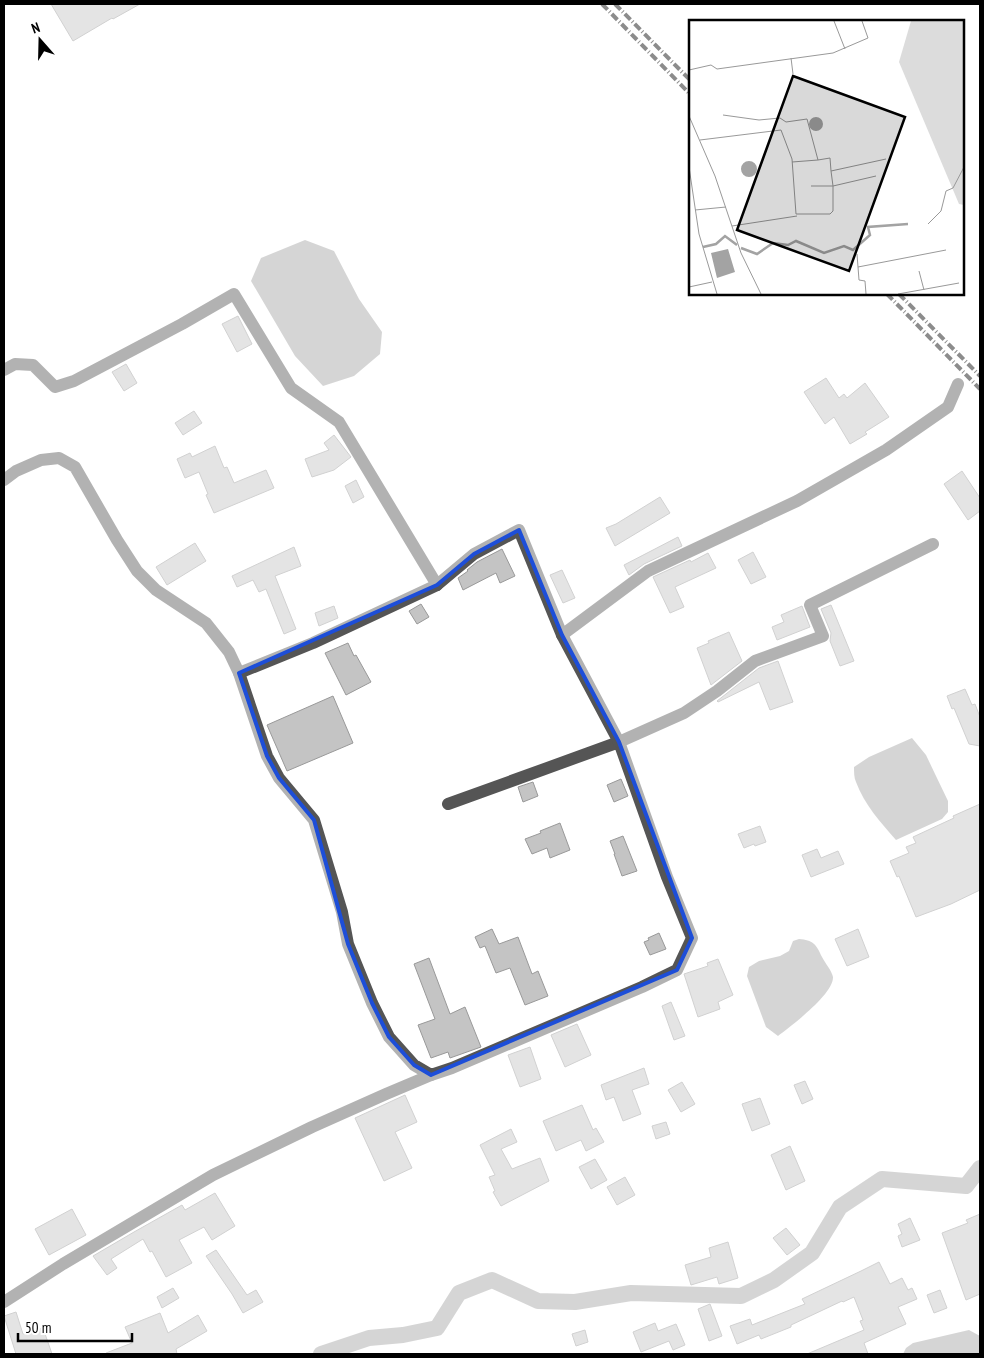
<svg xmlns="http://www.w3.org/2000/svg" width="984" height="1358" viewBox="0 0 984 1358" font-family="'PT Sans Narrow',sans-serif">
	<rect width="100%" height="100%" fill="#fff"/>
	<!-- water -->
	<g fill="#a3a3a3">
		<polygon points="305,240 334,251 359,299 382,332 380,354 354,376 323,386 295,356 251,281 261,258"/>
		<path d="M 912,738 L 926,755 L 936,776 L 948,801 L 948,812 L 942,819 L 896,840 C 881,823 864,804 856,782 C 854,778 854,772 854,767 L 869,757 Z"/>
		<path d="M 799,939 C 813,940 816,944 822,957 C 825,963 832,971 833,977 C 834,994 791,1026 778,1036 L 766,1027 L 747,976 L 749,967 L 759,961 L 780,956 L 789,951 L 793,941 Z"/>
		<polygon points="969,1330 980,1336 980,1354 903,1354 906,1348 913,1343"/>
	</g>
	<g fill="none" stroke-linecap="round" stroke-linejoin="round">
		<!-- canal -->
		<polyline stroke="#a3a3a3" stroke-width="16" points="321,1354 369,1338 403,1335 437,1328 459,1293 492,1280 538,1301 575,1302 631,1293 741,1296 774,1280 812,1253 840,1207 882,1179 966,1186 980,1168"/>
	</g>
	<!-- building -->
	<g fill="#c4c4c4" stroke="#999">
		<polygon points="51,4 140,4 113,19 112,18 73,41"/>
		<polygon points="238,316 252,344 237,352 222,324"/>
		<polygon points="126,364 137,383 124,391 112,372"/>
		<polygon points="826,378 839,398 844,394 847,398 865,383 889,417 865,432 867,434 850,444 834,417 825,424 804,392"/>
		<polygon points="194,411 202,423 183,435 175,423"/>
		<polygon points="334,435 351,457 334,470 312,477 305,459 329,450 324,443"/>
		<polygon points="215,446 224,468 227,467 234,483 266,470 274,488 214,513 206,495 208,494 199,472 185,478 177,459 190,453 192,457"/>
		<polygon points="962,471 980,498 980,511 968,520 944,484"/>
		<polygon points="356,480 364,497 353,503 345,486"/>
		<polygon points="660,497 670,513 615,546 606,528 616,524"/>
		<polygon points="678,537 682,546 644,564 629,575 624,565"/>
		<polygon points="195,543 206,561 167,585 156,567"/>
		<polygon points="294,547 301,566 275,576 296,629 284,634 266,589 259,592 253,580 237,587 232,576"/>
		<polygon points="502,549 515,576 500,583 496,573 463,590 458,578 468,571 467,570 477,562"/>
		<polygon points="753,552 766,577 751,584 738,560"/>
		<polygon points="708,553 716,568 675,587 684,607 670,613 653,577 690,560 691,562"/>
		<polygon points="562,570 575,598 563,603 550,575"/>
		<polygon points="421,604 429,617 417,624 409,611"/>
		<polygon points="831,605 854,661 840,666 830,641 831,633 821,609"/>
		<polygon points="334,606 338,618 319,626 315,613"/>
		<polygon points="802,606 810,627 777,640 772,627 784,622 781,615"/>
		<polygon points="729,632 742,661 711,685 697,648 709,643 708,641"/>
		<polygon points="348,643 354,656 356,655 371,682 346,695 325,653"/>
		<polygon points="778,661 793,702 770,710 759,682 718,702 717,701 759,668"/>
		<polygon points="965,689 972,705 975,704 980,717 980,746 969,744 954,708 952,709 947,696"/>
		<polygon points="333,696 353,743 287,771 267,725"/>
		<polygon points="621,779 628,796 614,802 607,785"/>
		<polygon points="533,782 538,796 523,802 518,787"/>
		<polygon points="980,804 980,890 951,904 916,917 899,876 897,877 890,861 909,853 906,847 916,843 913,837 954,818 953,816"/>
		<polygon points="560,823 570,850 550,858 547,848 532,854 525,839 541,833 540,831"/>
		<polygon points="760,826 766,842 755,846 754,844 744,848 738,834"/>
		<polygon points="623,836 637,871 622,876 614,854 615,854 610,841"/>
		<polygon points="817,849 821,858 838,851 844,864 811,877 802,855"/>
		<polygon points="492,929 499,944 518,937 532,974 538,971 548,996 525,1005 510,968 496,973 485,946 480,948 475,937"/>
		<polygon points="858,929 869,957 847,966 835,939"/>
		<polygon points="659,933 666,949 650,955 644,942 649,940 648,938"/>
		<polygon points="429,958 450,1014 465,1007 481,1047 450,1058 448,1052 431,1058 418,1025 435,1019 414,964"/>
		<polygon points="718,959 733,995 718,1002 720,1009 698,1017 684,974 708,966 707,963"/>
		<polygon points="671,1002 685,1036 674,1040 662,1006"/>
		<polygon points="577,1024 591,1055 565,1067 551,1035"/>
		<polygon points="530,1047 541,1079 520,1087 508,1055"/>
		<polygon points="644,1068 649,1084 632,1090 641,1114 623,1121 614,1097 606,1100 601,1085"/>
		<polygon points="805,1081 813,1099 802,1104 794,1085"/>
		<polygon points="682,1082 695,1104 681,1112 668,1090"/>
		<polygon points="405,1095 417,1122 395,1132 412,1168 384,1181 355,1118"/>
		<polygon points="760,1098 770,1124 752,1131 742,1104"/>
		<polygon points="582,1105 593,1130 596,1128 604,1142 586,1151 581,1140 556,1151 543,1121"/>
		<polygon points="666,1122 670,1134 656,1139 652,1126"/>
		<polygon points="511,1129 517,1142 501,1149 512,1169 540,1158 549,1181 501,1206 493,1192 495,1191 489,1177 495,1175 480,1145"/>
		<polygon points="790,1146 805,1181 786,1190 771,1155"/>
		<polygon points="595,1159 607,1180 591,1189 579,1167"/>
		<polygon points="625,1177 635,1195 617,1205 607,1187"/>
		<polygon points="215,1193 235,1226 212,1240 204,1227 179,1240 192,1263 166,1277 152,1251 150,1252 143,1239 111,1259 117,1268 107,1275 93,1256 134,1232 182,1205 185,1210"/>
		<polygon points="72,1209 86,1235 49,1255 35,1229"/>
		<polygon points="980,1214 980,1294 966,1300 942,1233 968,1223 966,1220"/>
		<polygon points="910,1218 920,1240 902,1247 898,1236 902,1234 898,1224"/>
		<polygon points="786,1228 800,1245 787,1255 773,1238"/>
		<polygon points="728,1242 738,1278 719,1284 717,1277 691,1285 685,1265 711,1257 709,1248"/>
		<polygon points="216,1250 247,1295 256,1290 263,1302 243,1313 232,1294 206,1256"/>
		<polygon points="879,1262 890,1284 902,1278 908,1290 912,1288 917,1299 898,1307 906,1324 864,1343 868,1354 807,1354 864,1330 860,1321 863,1320 854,1297 843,1302 842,1301 791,1325 791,1327 761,1339 759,1335 737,1344 730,1326 750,1319 752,1325 805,1304 802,1299 861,1271"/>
		<polygon points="173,1288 179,1298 162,1308 157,1297"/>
		<polygon points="940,1290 947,1308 934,1313 927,1295"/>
		<polygon points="710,1304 722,1336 709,1341 698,1309"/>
		<polygon points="16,1312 23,1334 43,1328 52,1354 16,1354 4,1316"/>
		<polygon points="160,1313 168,1333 198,1315 207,1331 176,1349 177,1354 107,1354 106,1353 132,1343 125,1327"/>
		<polygon points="655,1323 658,1331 676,1324 685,1345 673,1350 669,1341 641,1352 633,1332"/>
		<polygon points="585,1330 588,1342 576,1346 572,1334"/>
	</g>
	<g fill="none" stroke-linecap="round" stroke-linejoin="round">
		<!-- minor -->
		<g stroke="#555" stroke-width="12">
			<polyline points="4,370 15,364 33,365 55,387 74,381 182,324 234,294 291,388 339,422 437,585 474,554 519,530 562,635 648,571 797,501 886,450 948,407 958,384"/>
			<polyline points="4,480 16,471 41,460 59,458 75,467 117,540 137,571 156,590 206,623 229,652 239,673 267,756 279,778 314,820 342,912 348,944 372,1003 389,1037 414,1065 431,1075 452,1068 642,987 677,970 692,938 667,877 619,742 448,804"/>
			<polyline points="562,635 619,742 684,713 717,691 755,661 823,636 810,605 933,544"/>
			<polyline points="239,673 313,643 437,585"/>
			<polyline points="4,1302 63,1264 213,1175 312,1127 386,1094 431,1075"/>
		</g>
		<!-- rail -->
		<g stroke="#000" stroke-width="4" stroke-dasharray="8 2.5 1 2.5" stroke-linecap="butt">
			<polyline points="602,4 690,94"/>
			<polyline points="615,4 690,80"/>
			<polyline points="887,294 980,389"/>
			<polyline points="899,294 980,376"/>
		</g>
	</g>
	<!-- marked area -->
	<path d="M0 0H984V1358H0ZM 519,530 L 562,635 L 619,742 L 692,938 L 677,970 L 431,1075 L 414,1065 L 389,1037 L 372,1003 L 348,944 L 314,820 L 279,778 L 267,756 L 239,673 L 437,585 L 474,554 Z" fill="#fff" fill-opacity=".55" fill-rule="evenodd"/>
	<path fill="none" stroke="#1d4ed8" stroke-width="4" stroke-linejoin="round" d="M 519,530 L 562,635 L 619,742 L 692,938 L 677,970 L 431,1075 L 414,1065 L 389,1037 L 372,1003 L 348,944 L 314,820 L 279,778 L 267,756 L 239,673 L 437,585 L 474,554 Z"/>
	<!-- overview -->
	<g transform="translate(689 20)">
		<rect width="275" height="275" fill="#fff"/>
		<path d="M 222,1 L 275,1 L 275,185 L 270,184 L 210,42 Z" fill="#dcdcdc"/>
		<path d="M120 104a7 7 0 1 1 14 0a7 7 0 1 1-14 0ZM52 149a8 8 0 1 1 16 0a8 8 0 1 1-16 0ZM 39,229 L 46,252 L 28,258 L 22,233 Z" fill="#a3a3a3"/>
		<path fill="none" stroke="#a3a3a3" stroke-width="2.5" d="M 14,227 L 27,224 L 36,216 L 48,225M 52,228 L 68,234 L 84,223 L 99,225 L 107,221 L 135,233 L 155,226 L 164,230 L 181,215 L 179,207 L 219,204"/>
		<path fill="none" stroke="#999" stroke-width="1" d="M 145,1 L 156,29M 102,38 L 104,54M 0,50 L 22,45 L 28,49 L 144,33 L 179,18 L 173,1M 34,95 L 70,100 L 91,98 L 97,102 L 118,99 L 129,140 L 141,138 L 142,151 L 197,139M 0,96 L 26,156 L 52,233 L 72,274M 11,120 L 92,110 L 103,139 L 107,194 L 141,194 L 144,191 L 144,166 L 122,166M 103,142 L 129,140M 0,147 L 10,214 L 28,274M 142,151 L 144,166 L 187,156M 6,190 L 37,187M 239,204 L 252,191 L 257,171 L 264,168 L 275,147M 43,206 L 108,196M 168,234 L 170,260 L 176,261 L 177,274M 169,247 L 257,230M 230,251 L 235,270M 0,267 L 23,262M 209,274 L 270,263"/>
		<path fill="#000" fill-opacity="0.15" stroke="#000" stroke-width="2.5" d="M 104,56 L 216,97 L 160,251 L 48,210 Z"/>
		<rect width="275" height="275" fill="none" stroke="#000" stroke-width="2.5"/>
	</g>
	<!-- border -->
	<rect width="984" height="1358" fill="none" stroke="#000000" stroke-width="10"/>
	<!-- north arrow -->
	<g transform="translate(40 40) rotate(340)" stroke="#ffffff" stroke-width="4" paint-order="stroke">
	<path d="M0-4L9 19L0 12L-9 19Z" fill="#000000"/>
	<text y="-8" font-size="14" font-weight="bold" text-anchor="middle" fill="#000000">N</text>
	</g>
	<!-- scale -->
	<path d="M18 1333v8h114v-8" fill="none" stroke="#000000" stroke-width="2.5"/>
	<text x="25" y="1333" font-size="15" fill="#000000" stroke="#ffffff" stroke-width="4" paint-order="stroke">50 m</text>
</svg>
